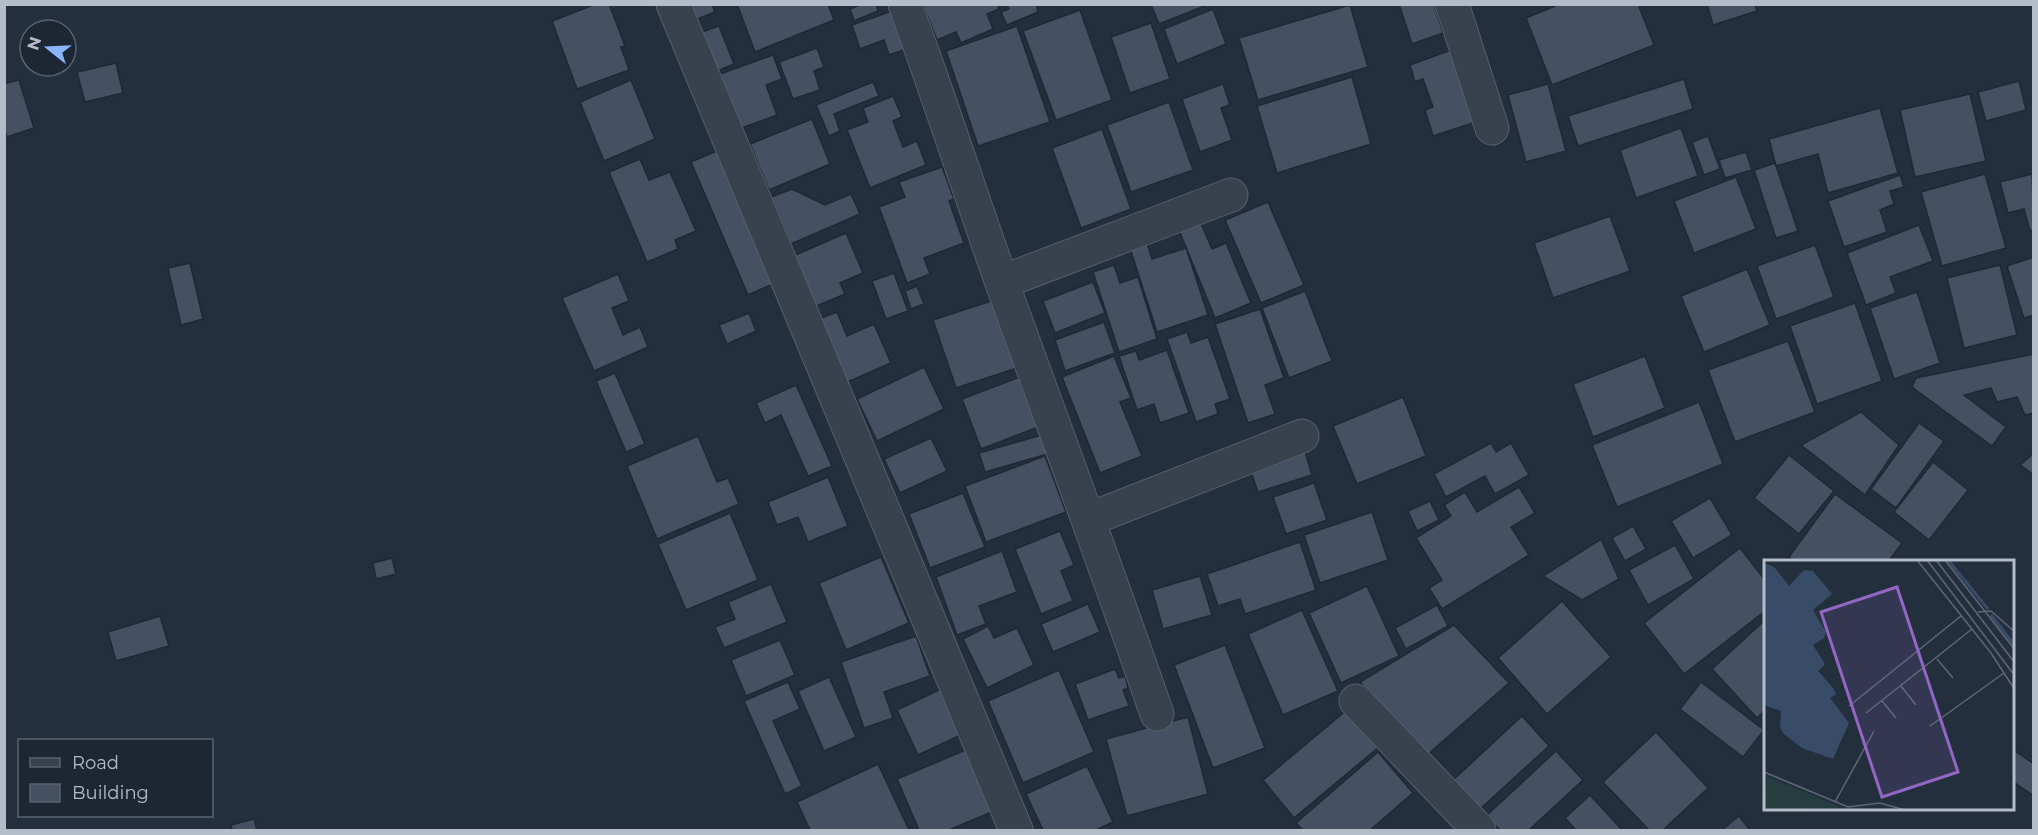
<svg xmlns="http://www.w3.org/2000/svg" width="2038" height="835" viewBox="0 0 2038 835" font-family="Montserrat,sans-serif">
	<rect width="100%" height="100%" fill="#242f3e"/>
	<!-- building -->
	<g fill="#455162" stroke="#1f2835" stroke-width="1.5">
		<polygon points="596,4 609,4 625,46 621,47 629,70 577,89 552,21"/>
		<polygon points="689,4 712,4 715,12 695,20"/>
		<polygon points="737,4 828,4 834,20 755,52"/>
		<polygon points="862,4 876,4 878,11 854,21 850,9"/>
		<polygon points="923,4 998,4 999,9 987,14 993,29 961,43 956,32 937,40"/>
		<polygon points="1007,4 1036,4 1038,12 1007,25 1001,12 1009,9"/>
		<polygon points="1151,4 1207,4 1207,5 1159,24"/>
		<polygon points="1399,4 1434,4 1443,33 1412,44"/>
		<polygon points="1560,4 1638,4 1654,45 1552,85 1526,18"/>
		<polygon points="1707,4 1755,4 1757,11 1713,25"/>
		<polygon points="1350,5 1368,67 1258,100 1239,38"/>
		<polygon points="898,9 912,47 889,55 884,40 860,49 852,25"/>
		<polygon points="1213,9 1226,44 1177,64 1164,29"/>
		<polygon points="1080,10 1112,100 1056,120 1023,31"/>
		<polygon points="1151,23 1170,79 1130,93 1111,37"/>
		<polygon points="719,26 734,64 717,71 702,32"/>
		<polygon points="1017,26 1050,122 978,146 946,51"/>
		<polygon points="817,48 824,67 814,71 820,90 793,99 779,62"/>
		<polygon points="1451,50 1476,122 1433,136 1425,110 1433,107 1423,79 1415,82 1410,65"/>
		<polygon points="773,55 782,79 766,85 777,115 739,129 720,74"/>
		<polygon points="116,63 123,93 85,102 77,72"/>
		<polygon points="1352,77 1371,144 1277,173 1257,106"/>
		<polygon points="1684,79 1693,109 1578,146 1568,116"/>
		<polygon points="19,80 34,128 7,137 4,128 4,84"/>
		<polygon points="631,80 655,139 604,161 580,102"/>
		<polygon points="2019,81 2026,110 1986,121 1978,92"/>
		<polygon points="873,82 879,96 834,114 840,131 829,136 816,105"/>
		<polygon points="1223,84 1230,105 1221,108 1232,140 1200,152 1182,99"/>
		<polygon points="1548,84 1566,151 1526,162 1508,95"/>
		<polygon points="1970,94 1986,161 1915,177 1900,110"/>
		<polygon points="893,96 902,117 893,121 903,147 917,141 926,165 870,188 847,130 868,122 863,108"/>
		<polygon points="1169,102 1193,170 1131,192 1107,125"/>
		<polygon points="1880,108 1898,173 1828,193 1818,154 1776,166 1769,139"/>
		<polygon points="812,119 830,164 769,190 750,144"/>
		<polygon points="1681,128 1698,176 1636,198 1620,150"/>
		<polygon points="1102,129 1131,209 1081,228 1052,148"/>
		<polygon points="1708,136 1720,169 1704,175 1692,142"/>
		<polygon points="719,150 775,283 748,295 691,162"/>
		<polygon points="1746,152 1752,170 1725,178 1719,160"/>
		<polygon points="640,159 649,180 670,172 696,231 675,240 678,249 647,262 609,172"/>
		<polygon points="1775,163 1798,231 1776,238 1754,170"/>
		<polygon points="942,167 954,199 949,201 964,243 924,258 930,274 907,283 879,207 905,197 899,182"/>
		<polygon points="1985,174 2006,248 1942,266 1921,192"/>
		<polygon points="2032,174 2034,230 2030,231 2024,209 2008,213 2000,182"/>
		<polygon points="1900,175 1904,187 1890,191 1894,204 1880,210 1887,232 1844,247 1828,201"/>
		<polygon points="1736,177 1756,229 1694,253 1674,201"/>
		<polygon points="792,189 825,205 851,194 860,214 791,244 771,197"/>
		<polygon points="1268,202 1304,285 1261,303 1225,220"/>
		<polygon points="1610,216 1630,271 1553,298 1534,243"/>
		<polygon points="1200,221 1212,249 1226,243 1251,303 1215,318 1179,230"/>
		<polygon points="1919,225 1933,261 1890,277 1896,293 1866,305 1847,253"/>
		<polygon points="846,233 863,273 840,283 845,294 812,308 791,257"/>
		<polygon points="1145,237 1152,259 1186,248 1208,315 1157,332 1128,242"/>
		<polygon points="1815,245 1834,297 1776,319 1757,266"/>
		<polygon points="2034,257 2034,315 2024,318 2007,266"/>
		<polygon points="190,263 203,319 181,325 168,268"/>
		<polygon points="1114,265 1120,283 1138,277 1157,339 1119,352 1093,272"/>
		<polygon points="2000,265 2017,335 1964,348 1947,278"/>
		<polygon points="1747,269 1770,325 1704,352 1681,296"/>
		<polygon points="894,273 908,311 886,319 872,281"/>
		<polygon points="618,274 629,301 612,308 623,335 640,327 648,347 594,371 562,298"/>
		<polygon points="1093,282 1105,313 1055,333 1043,301"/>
		<polygon points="917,286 924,304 911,309 905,291"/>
		<polygon points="1305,291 1332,361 1289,378 1262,308"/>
		<polygon points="1917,292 1940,363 1894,379 1870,308"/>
		<polygon points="994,300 1017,368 956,388 933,320"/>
		<polygon points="1855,303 1882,381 1817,404 1790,326"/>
		<polygon points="1260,309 1284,378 1265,385 1275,414 1248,423 1215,324"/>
		<polygon points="837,312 847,336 874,324 891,363 845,383 819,319"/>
		<polygon points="749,313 756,331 727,344 719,325"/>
		<polygon points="1104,322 1115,353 1065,371 1055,340"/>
		<polygon points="1187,332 1191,343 1208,337 1230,399 1215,404 1218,414 1196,422 1167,339"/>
		<polygon points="1788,341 1815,412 1735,442 1708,370"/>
		<polygon points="1167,350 1189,413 1160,423 1154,404 1137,410 1119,356 1136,351 1139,360"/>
		<polygon points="2034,354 2034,413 2025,415 2017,397 1997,402 1991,388 1964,395 2006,427 1992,446 1912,387 1916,378"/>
		<polygon points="1114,356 1131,398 1120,402 1142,456 1100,473 1062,377"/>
		<polygon points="1645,356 1665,408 1593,437 1573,384"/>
		<polygon points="924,367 944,409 877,441 857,399"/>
		<polygon points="615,373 645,444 626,452 596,381"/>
		<polygon points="1028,374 1046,424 981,449 962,399"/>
		<polygon points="796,385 832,466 808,476 781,415 765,423 756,403"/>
		<polygon points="1403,397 1426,456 1357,484 1333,426"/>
		<polygon points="1699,402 1723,464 1617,507 1592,445"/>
		<polygon points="1861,412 1899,445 1865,495 1801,445"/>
		<polygon points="1919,423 1944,441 1896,508 1871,489"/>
		<polygon points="1052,432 1058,451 985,472 979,453"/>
		<polygon points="698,436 717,482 728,478 739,504 657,539 627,466"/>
		<polygon points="931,438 947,471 900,493 884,459"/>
		<polygon points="1491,443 1496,452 1511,443 1529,475 1495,494 1485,476 1446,497 1434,474"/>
		<polygon points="1305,452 1312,475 1258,492 1250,469"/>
		<polygon points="2034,453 2034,475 2020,465"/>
		<polygon points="1789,455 1834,491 1799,534 1754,498"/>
		<polygon points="1045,456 1066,512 986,542 965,486"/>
		<polygon points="1933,462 1968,490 1929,540 1894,512"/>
		<polygon points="828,477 848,526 808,542 798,517 777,525 768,502"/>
		<polygon points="1314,483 1327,520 1286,534 1273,497"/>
		<polygon points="1519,487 1535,513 1511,527 1529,555 1442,609 1429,588 1442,580 1416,538 1451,516 1444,505 1465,492 1477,512"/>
		<polygon points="963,493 985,547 930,568 909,514"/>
		<polygon points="1835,494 1902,543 1888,562 1795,562 1789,557"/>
		<polygon points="1710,498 1732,535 1693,558 1671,521"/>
		<polygon points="1430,501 1439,520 1417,531 1408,511"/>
		<polygon points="1372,512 1388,560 1320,583 1304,535"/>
		<polygon points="730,513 758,580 686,610 658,544"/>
		<polygon points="1633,526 1646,549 1625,561 1612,538"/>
		<polygon points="1060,531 1074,565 1061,571 1073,601 1041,614 1015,549"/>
		<polygon points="1601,539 1619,579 1582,600 1543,576"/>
		<polygon points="1300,542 1316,590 1245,614 1240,599 1218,606 1207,574"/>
		<polygon points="1675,545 1694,579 1648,605 1629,570"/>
		<polygon points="1740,548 1765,580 1765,611 1684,674 1644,623"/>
		<polygon points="1002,551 1017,592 979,606 986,624 957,635 936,577"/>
		<polygon points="881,557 909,623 846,650 819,583"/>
		<polygon points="392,558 396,574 376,579 373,563"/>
		<polygon points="1200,576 1212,615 1163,629 1152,590"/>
		<polygon points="771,584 787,622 724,648 715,627 735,619 728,602"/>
		<polygon points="1367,586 1399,656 1341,683 1309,613"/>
		<polygon points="1562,601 1611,657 1547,714 1498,658"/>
		<polygon points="1088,604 1100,632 1053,652 1041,624"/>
		<polygon points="1437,605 1448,626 1406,649 1395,628"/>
		<polygon points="1302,610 1338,691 1283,715 1248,634"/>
		<polygon points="160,616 169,646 116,661 108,632"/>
		<polygon points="1765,620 1765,710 1757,718 1712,669"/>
		<polygon points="1454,625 1509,683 1426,756 1360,682"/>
		<polygon points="988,626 994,638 1017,628 1034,665 987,688 963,639"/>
		<polygon points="916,636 930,676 884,692 893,718 864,728 841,662"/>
		<polygon points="780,640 795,675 746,696 731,660"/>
		<polygon points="1225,645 1265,748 1213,768 1174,665"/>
		<polygon points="1115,669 1119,678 1125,676 1128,688 1123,690 1129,706 1088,720 1075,684"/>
		<polygon points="1059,670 1094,752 1023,783 988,701"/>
		<polygon points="829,677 856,737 824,751 798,691"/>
		<polygon points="788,682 800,709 773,721 802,786 785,794 744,701"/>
		<polygon points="1701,682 1764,730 1743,757 1680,709"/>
		<polygon points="943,688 965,733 918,755 897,710"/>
		<polygon points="1348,709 1379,747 1294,818 1263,780"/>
		<polygon points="1522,716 1549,746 1479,810 1452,781"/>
		<polygon points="1188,717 1208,794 1127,816 1106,739"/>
		<polygon points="1656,732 1708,788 1663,830 1649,830 1603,782"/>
		<polygon points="968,749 994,811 949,830 919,830 897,779"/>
		<polygon points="2012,749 2034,764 2034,796 2012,781"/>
		<polygon points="1556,751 1583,780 1529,830 1500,830 1486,816"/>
		<polygon points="1378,752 1413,793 1370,830 1303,830 1296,823"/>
		<polygon points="878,764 909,830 810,830 797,802"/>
		<polygon points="1087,766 1113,822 1096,830 1043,830 1026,794"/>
		<polygon points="1590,795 1622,830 1576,830 1565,818"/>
		<polygon points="1739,816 1750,830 1722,830"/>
		<polygon points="254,819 257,830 232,830 231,825"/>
	</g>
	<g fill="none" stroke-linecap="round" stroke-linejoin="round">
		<!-- street casing -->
		<g stroke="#565f6c" stroke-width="35">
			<g id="street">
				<polyline points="673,4 1016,830"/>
				<path d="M 905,4 C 939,97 969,190 1002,283 C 1054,427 1107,569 1157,714"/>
				<polyline points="1452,4 1492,128"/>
				<polyline points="1002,282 1231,195"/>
				<polyline points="1090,519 1302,436"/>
				<polyline points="1356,701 1479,830"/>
			</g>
		</g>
		<!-- street -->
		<use href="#street" stroke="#38414e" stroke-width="33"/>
	</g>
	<!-- overview -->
	<g transform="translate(1764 560)">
		<rect width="250" height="250" fill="#242f3e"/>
		<path d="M 2,216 L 79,248 L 0,250 Z" fill="#263c3f"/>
		<path d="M 0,3 L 10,7 L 25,26 L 40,10 L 49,11 L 68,34 L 49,50 L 62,72 L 60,78 L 49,85 L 61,104 L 54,111 L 70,129 L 72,134 L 66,138 L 85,163 L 69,199 L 38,188 L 20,174 L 16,168 L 17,151 L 0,145 Z" fill="#394c67"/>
		<path fill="none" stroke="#394c67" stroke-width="3" d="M 184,0 L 224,49M 227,55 L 251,86"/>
		<path fill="none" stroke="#5e6776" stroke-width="1.5" d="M 153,0 L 227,93 L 251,130M 163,0 L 251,116M 172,0 L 251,103M 181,0 L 251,90M 214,52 L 227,51 L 251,72M 173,99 L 189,118M 137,126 L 152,145M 118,141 L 132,158M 85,146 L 197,56M 102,153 L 208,69M 166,166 L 240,113M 0,212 L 84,247 L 116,243 L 141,250M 71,242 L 110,171"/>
		<path fill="#9266c3" fill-opacity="0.15" stroke="#9266c3" stroke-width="3" d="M 133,27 L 194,212 L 118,237 L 57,52 Z"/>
		<rect width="250" height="250" fill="none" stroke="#b4bcc9" stroke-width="3"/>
	</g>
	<!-- border -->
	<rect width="2038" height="835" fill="none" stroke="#b4bcc9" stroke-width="12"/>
	<!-- legend -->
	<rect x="18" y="739" width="195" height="78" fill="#1d2633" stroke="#59626f" stroke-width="1.5"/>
	<rect x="30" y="758" width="30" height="9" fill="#38414e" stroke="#59626f" stroke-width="1.5"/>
	<text x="72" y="769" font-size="18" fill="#b4bcc9">Road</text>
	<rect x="30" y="784" width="30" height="18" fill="#455162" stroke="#59626f" stroke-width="1.5"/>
	<text x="72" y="799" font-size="18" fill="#b4bcc9">Building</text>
	<!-- north arrow -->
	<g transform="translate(48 48) rotate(288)"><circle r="28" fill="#1d2633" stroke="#59626f" stroke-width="1.5"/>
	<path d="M0-4.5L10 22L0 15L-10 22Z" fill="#8ab4f8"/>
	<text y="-9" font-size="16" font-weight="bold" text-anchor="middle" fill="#b4bcc9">N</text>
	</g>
</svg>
